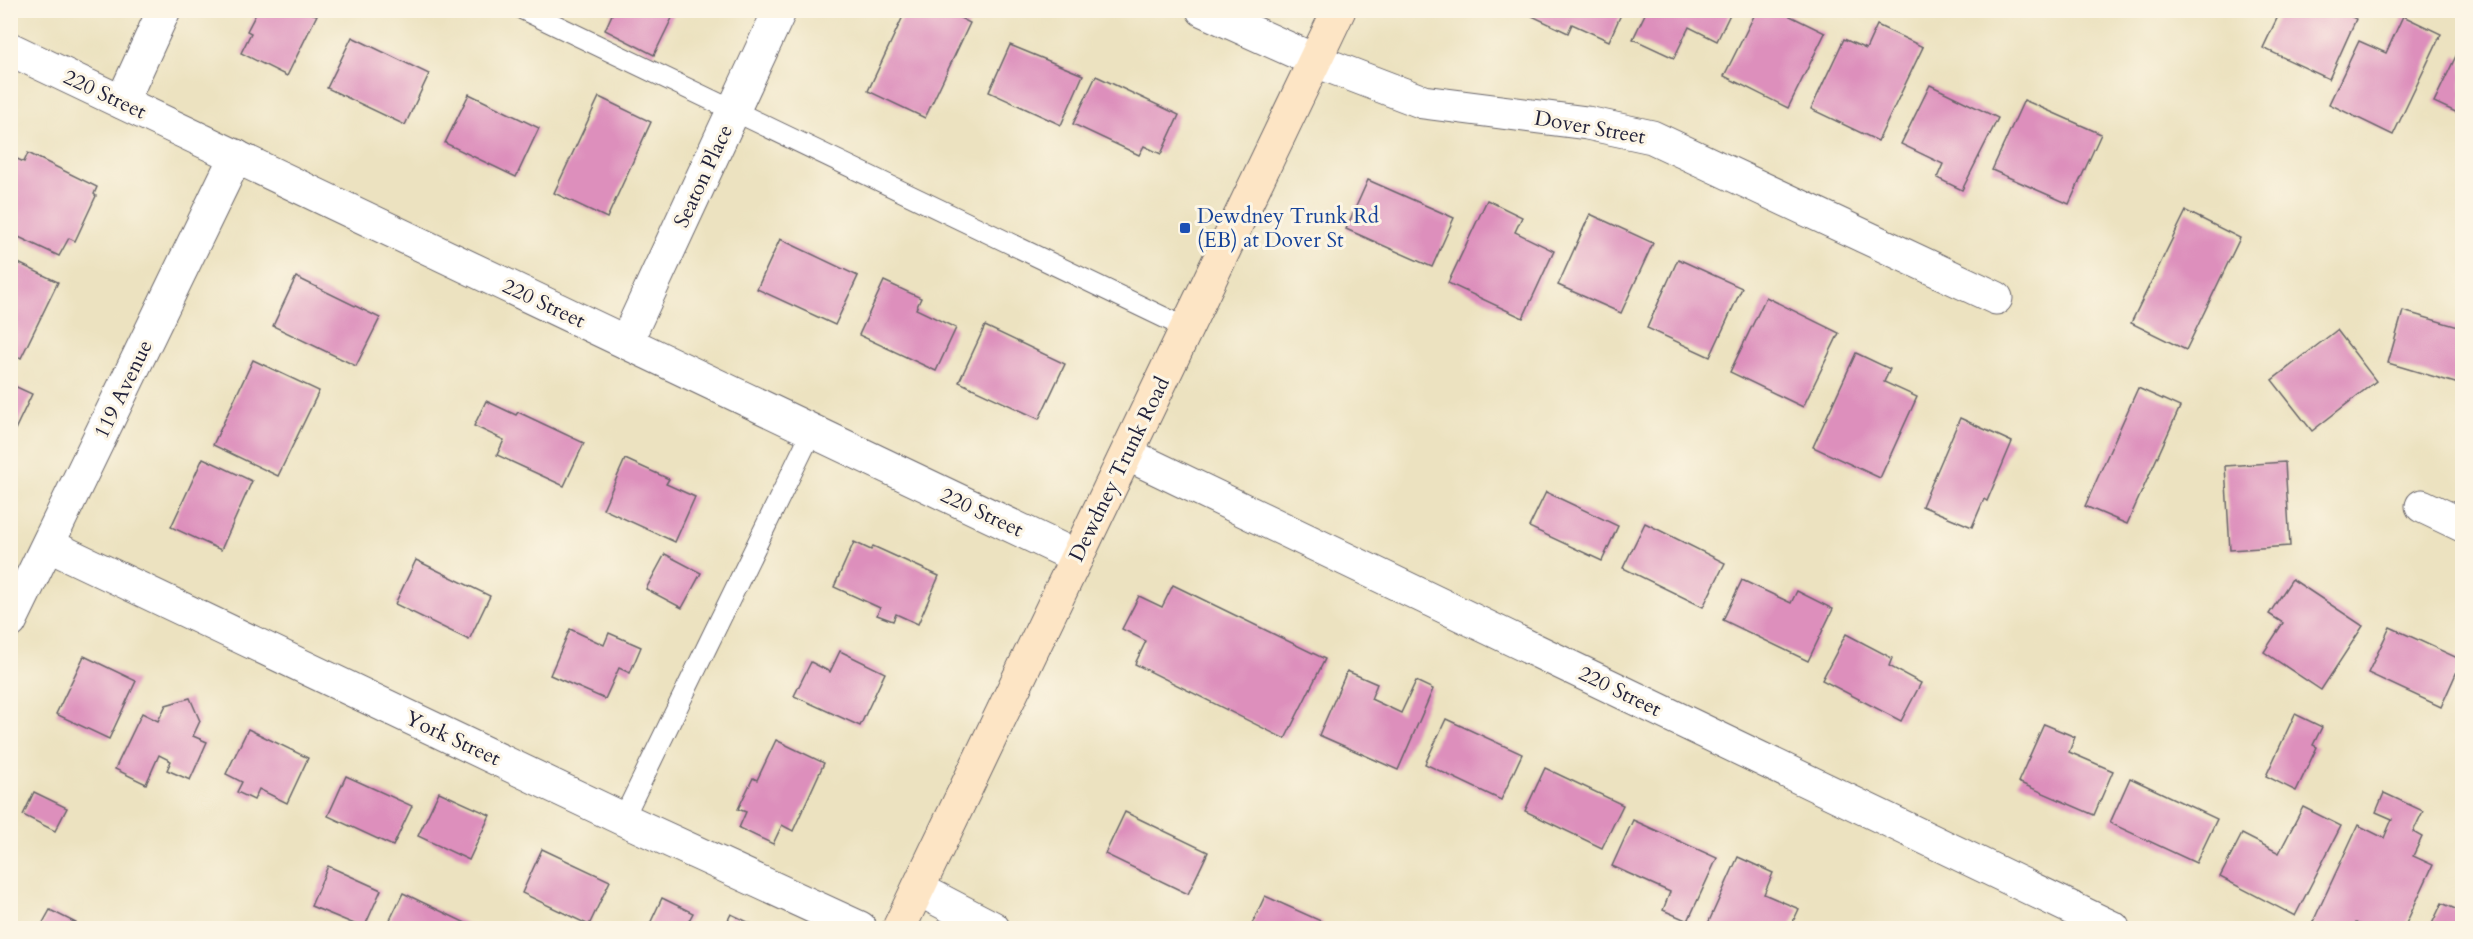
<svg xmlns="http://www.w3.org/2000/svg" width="2473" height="939" viewBox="0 0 2473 939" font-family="Cardo,serif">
	<rect width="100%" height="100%" fill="#fcf5e5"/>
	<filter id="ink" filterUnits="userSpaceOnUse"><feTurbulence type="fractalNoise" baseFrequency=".0167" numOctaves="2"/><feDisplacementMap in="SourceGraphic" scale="12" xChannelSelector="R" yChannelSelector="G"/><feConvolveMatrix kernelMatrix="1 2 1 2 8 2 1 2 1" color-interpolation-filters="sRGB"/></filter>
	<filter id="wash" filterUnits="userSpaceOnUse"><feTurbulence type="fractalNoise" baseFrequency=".008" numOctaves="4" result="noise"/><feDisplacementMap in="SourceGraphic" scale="24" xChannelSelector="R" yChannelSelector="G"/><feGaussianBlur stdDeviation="1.35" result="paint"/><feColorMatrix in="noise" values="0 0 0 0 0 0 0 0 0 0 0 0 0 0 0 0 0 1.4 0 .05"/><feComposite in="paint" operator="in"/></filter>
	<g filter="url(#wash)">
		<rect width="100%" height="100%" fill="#ece2c0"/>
		<g id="blocks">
			<!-- building -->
			<g fill="#dd8fbc">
				<polygon points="258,10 315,10 313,14 317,15 287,76 241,53 251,33 247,31"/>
				<polygon points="614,10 672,10 671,13 674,14 654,55 605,30"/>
				<polygon points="906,10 945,10 970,23 925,118 868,91"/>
				<polygon points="1535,10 1623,10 1609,41 1572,24 1568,33 1532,16"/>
				<polygon points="1647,10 1732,10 1717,41 1689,27 1674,58 1633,39"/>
				<polygon points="1757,10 1778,10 1825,33 1788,108 1724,76"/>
				<polygon points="2281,10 2338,10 2356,19 2329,79 2263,48"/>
				<polygon points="2403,16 2441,34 2393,135 2329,104 2359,41 2386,53"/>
				<polygon points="1877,25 1923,47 1878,141 1811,109 1844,39 1866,49"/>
				<polygon points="352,37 429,74 405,125 327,88"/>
				<polygon points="1010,45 1083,75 1061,125 989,92"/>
				<polygon points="2456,56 2462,59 2462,115 2434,102"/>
				<polygon points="1096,76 1179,115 1161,154 1144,146 1139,155 1073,124"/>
				<polygon points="1930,85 1998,118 1962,190 1937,178 1943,164 1901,144"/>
				<polygon points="469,94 539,128 516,177 445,143"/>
				<polygon points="599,97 651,122 607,218 554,193"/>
				<polygon points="2024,100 2101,134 2069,204 1992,170"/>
				<polygon points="28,153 97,187 94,194 96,196 75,241 69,238 59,256 10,233 10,156 24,162"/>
				<polygon points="1368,180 1454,218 1432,267 1346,229"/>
				<polygon points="1487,200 1522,217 1515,232 1554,251 1523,318 1448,283"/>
				<polygon points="2186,211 2240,238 2186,350 2131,323"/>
				<polygon points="1590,214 1653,243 1621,313 1558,285"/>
				<polygon points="780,239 858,276 835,325 757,289"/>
				<polygon points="10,259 58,282 21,358 10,353"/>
				<polygon points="1678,259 1742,288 1710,357 1647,328"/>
				<polygon points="296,277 380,318 356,366 273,326"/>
				<polygon points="884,281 921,298 916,309 956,328 936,371 859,335"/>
				<polygon points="1766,297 1839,333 1803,407 1730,372"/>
				<polygon points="2403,311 2462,328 2462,385 2388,363"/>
				<polygon points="985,326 1065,364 1039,419 959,382"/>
				<polygon points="2337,330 2376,381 2312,431 2272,380"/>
				<polygon points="1856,353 1890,369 1884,382 1917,397 1880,478 1813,447"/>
				<polygon points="253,360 319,391 278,476 213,445"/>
				<polygon points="10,384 32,394 10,440"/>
				<polygon points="2138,388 2180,407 2127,524 2085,506"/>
				<polygon points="486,401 516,415 518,412 584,443 564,486 497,455 504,440 474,426"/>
				<polygon points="1960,418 2012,442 1987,501 1984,499 1972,527 1922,506"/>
				<polygon points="203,458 252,481 221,550 171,527"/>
				<polygon points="625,459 669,479 666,484 695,497 675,542 603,509"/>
				<polygon points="2285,462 2290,546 2230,550 2225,466"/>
				<polygon points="1546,492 1618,526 1602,561 1529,527"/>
				<polygon points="1645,523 1725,563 1703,607 1623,568"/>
				<polygon points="854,542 871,550 873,546 939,576 918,624 896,614 893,621 877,615 880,608 834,587"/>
				<polygon points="665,554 701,573 682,608 646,589"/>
				<polygon points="416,560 490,596 469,640 395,604"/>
				<polygon points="2292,579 2363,626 2321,690 2264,652 2283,623 2269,614"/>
				<polygon points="1742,580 1791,603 1797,591 1833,609 1808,661 1723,620"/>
				<polygon points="1173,585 1325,659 1285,739 1135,664 1146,641 1122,629 1139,596 1162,607"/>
				<polygon points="2390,627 2462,660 2441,707 2368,673"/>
				<polygon points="570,629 604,645 609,633 641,647 630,673 619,668 605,699 550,675"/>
				<polygon points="1846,634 1892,658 1889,666 1921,683 1901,721 1822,680"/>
				<polygon points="840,651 885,673 860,726 794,696 811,662 830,672"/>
				<polygon points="84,656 136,681 109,739 56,714"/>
				<polygon points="1347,671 1377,684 1371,699 1401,713 1416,681 1433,689 1398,770 1319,735"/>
				<polygon points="190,698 200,721 193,736 207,742 190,780 167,770 171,761 159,755 146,784 115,769 142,713 158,721 166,705"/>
				<polygon points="2295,714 2322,727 2313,745 2317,747 2296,791 2266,776"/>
				<polygon points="1446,719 1522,754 1501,800 1425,764"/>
				<polygon points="2044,724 2075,737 2069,752 2113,771 2094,815 2018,782"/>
				<polygon points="248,729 308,758 287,803 259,789 254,800 237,792 242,782 226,774"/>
				<polygon points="776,740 824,763 793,831 782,825 773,844 739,828 746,812 738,809 753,778 757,780"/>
				<polygon points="1545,768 1623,805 1602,848 1525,811"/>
				<polygon points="346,776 412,806 393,846 328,816"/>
				<polygon points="2130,778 2217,819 2196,863 2110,823"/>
				<polygon points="34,792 67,808 55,831 23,815"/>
				<polygon points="439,792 490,815 469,860 418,836"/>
				<polygon points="2384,793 2423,811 2413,832 2422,837 2413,856 2433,865 2404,928 2369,928 2356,923 2353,928 2322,928 2312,924 2358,825 2384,838 2392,819 2376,812"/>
				<polygon points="2303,807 2341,826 2295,916 2220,877 2242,834 2279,853"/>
				<polygon points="1125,812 1208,852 1188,894 1105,854"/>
				<polygon points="1633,820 1717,858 1688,921 1663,910 1670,892 1612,866"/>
				<polygon points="542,849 610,881 589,925 522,893"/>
				<polygon points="1738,857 1773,873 1764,894 1799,909 1790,928 1706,928"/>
				<polygon points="328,866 381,890 364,928 311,906"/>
				<polygon points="403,893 470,925 468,928 386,928"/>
				<polygon points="1265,896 1323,922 1320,928 1250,928"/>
				<polygon points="662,898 693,913 685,928 648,928"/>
				<polygon points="2442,903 2462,912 2462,928 2430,928"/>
				<polygon points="50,910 76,923 73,928 40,928"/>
				<polygon points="731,914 760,928 724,928"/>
			</g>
		</g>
	</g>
	<g filter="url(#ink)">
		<use href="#blocks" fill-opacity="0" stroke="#69656a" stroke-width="1.5"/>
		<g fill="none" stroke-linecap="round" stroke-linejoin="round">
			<!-- service casing -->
			<g stroke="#69656a" stroke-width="22">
				<g id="service">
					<polyline points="524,10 1186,328"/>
					<polyline points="623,819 812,431"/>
				</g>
			</g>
			<!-- minor casing -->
			<g stroke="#69656a" stroke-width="35">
				<g id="minor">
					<polyline points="1203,10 1316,61 1423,102 1587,123 1652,137 1996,298"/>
					<polyline points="10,49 1077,557"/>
					<polyline points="122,102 164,10"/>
					<polyline points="626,342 780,10"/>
					<polyline points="1127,454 2113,928"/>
					<polyline points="2422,506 2462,525"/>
					<polyline points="48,545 623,819 860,928"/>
					<polyline points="10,622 236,156"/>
					<polyline points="918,889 993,928"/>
				</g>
			</g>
			<!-- secondary casing -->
			<g stroke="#69656a" stroke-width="35">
				<polyline id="secondary" points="899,928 1339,10"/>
			</g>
			<!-- service -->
			<use href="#service" stroke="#fff" stroke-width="20"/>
			<!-- minor -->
			<use href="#minor" stroke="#fff" stroke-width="33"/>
			<!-- secondary -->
			<use href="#secondary" stroke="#fde5c5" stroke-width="33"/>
		</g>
	</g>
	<!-- markers -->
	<rect fill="#1a4fb4" stroke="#fcf5e5" stroke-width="2" x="1179" y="222" width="12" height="12" rx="3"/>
	<g text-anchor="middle" stroke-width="6" stroke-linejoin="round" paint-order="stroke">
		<!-- street labels -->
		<g font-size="21" fill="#22223b" stroke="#fcf5e5">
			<text transform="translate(105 94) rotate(25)" y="7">220 Street</text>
			<text transform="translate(1590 127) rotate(10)" y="7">Dover Street</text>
			<text transform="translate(703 176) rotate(-65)" y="7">Seaton Place</text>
			<text transform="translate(544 303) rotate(25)" y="7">220 Street</text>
			<text transform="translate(123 389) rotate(-64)" y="7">119 Avenue</text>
			<text transform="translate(1119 469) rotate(-64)" y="7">Dewdney Trunk Road</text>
			<text transform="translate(982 512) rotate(25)" y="7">220 Street</text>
			<text transform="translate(1620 691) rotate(26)" y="7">220 Street</text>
			<text transform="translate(453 738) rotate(25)" y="7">York Street</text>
		</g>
		<!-- transit labels -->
		<g font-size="21" fill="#164399" stroke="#fcf5e5" text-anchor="start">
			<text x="1197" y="223">Dewdney Trunk Rd<tspan x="1197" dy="24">(EB) at Dover St</tspan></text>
		</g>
	</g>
	<!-- margin -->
	<rect width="2473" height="939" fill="none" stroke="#fcf5e5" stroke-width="36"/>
</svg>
